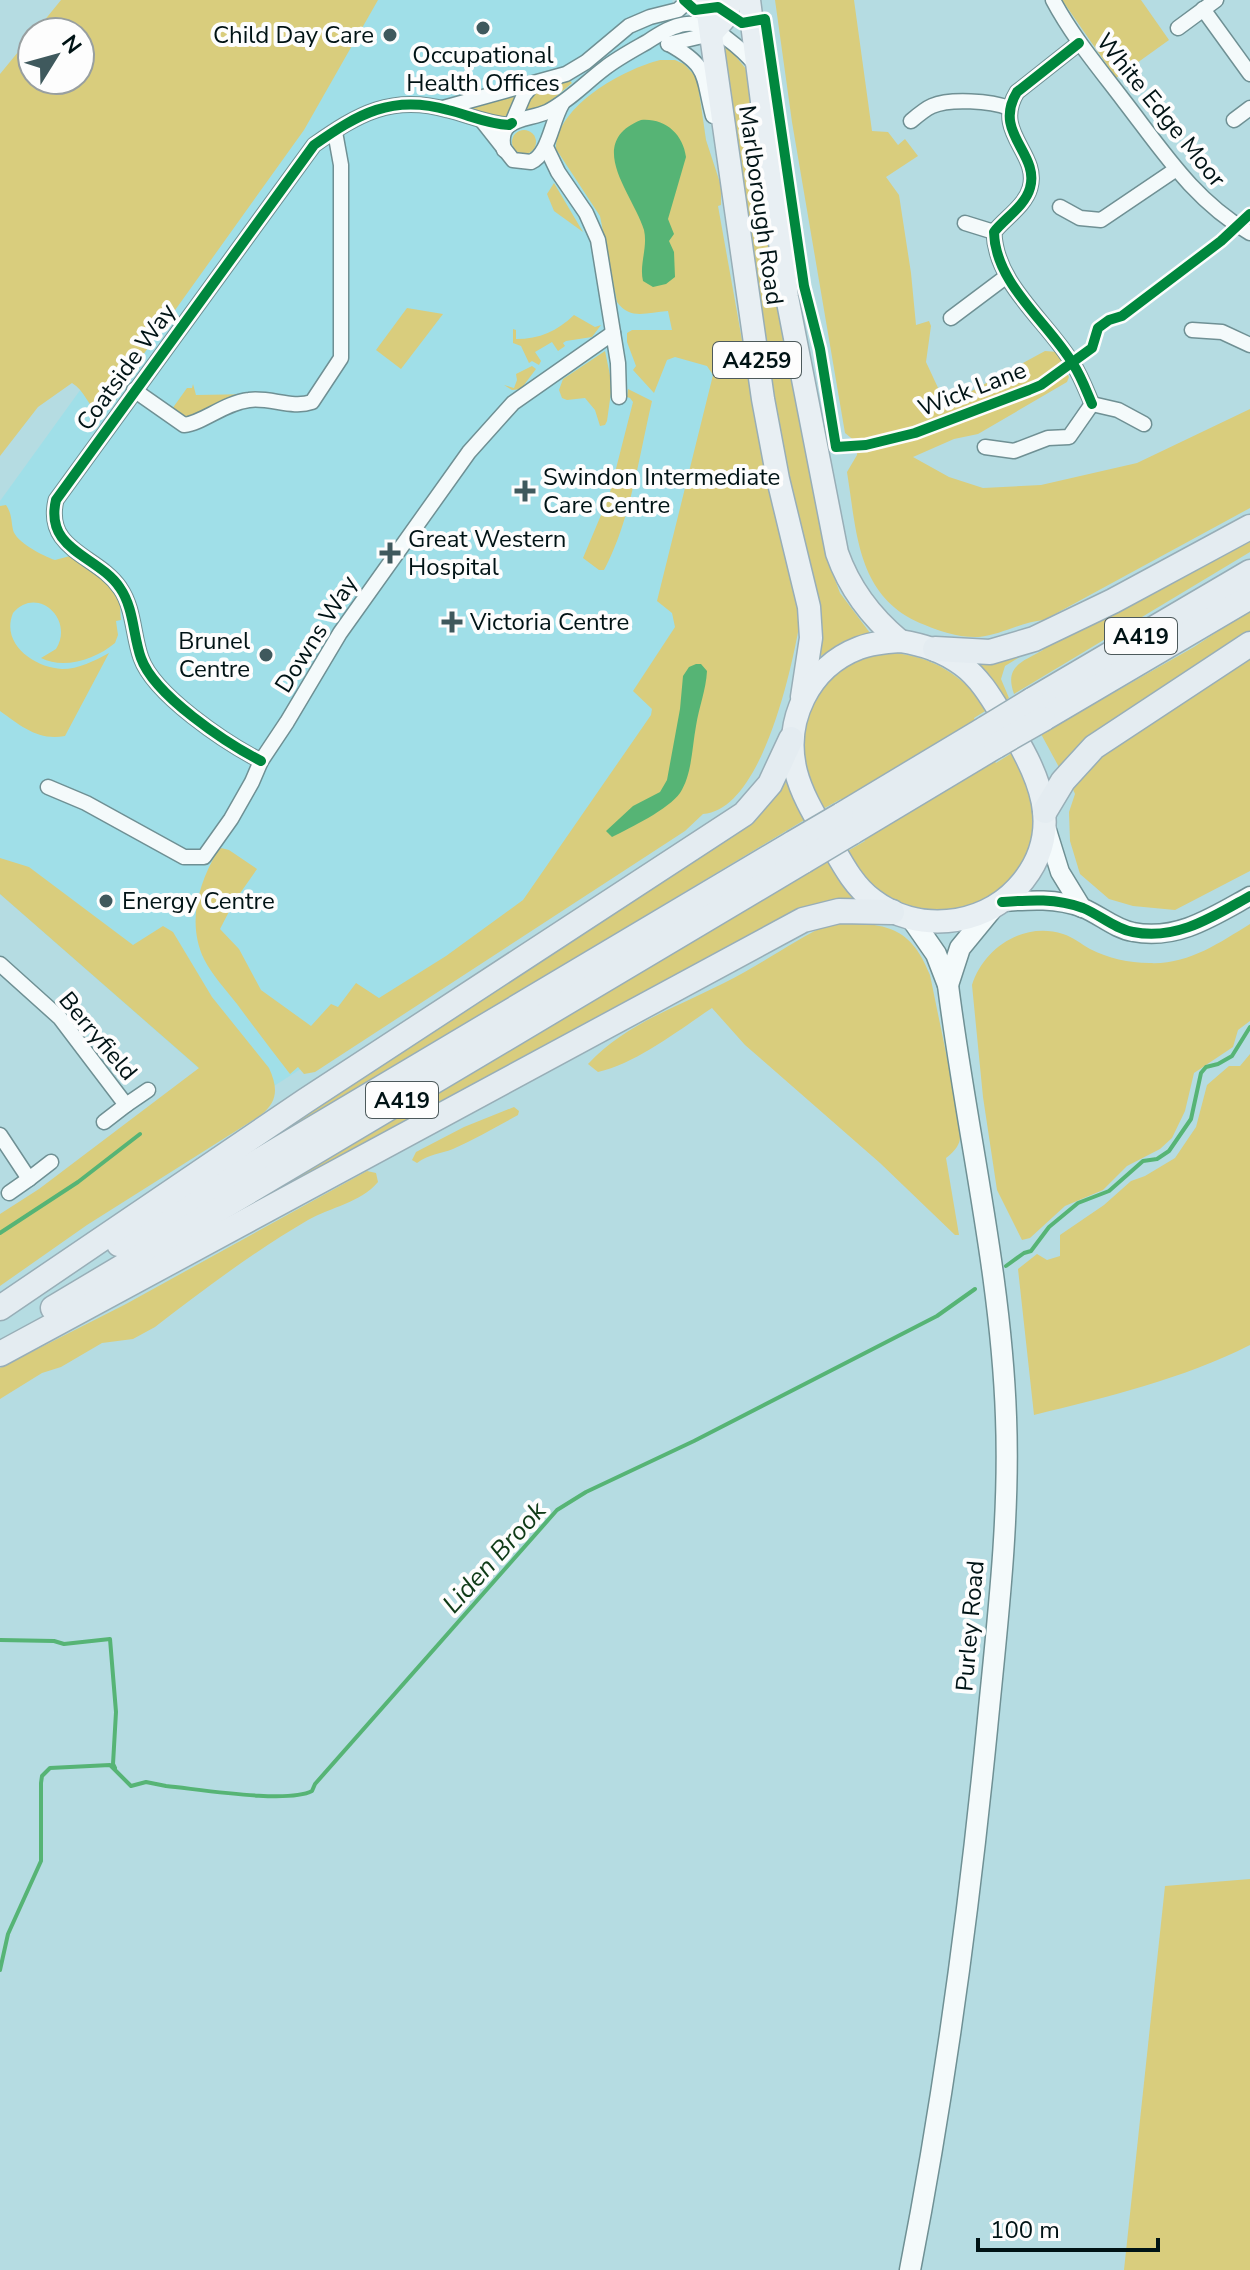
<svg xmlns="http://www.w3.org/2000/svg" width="1250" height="2270" viewBox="0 0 1250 2270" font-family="'Nunito Sans',sans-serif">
	<rect width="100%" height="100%" fill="#b5dce2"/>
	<!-- built -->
	<polygon fill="#a0dfe8" points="362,0 672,0 698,83 706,140 721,186 718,198 732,788 387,1014 274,1086 263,1088 237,1102 0,894 0,501"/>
	<!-- green -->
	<g fill="#d9cd7d">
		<path d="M 61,0 L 378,0 L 304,130 L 100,415 C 88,406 85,391 72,383 L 38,407 L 0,456 L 0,74 L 32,35 L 32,80 L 80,80 L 80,32 L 35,32 Z"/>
		<path d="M 775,0 L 854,0 L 872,131 L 888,132 L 898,145 L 905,139 L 918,156 L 886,177 L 899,195 L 911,273 L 916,325 L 929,321 L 931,326 L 926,362 L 946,405 L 1045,351 L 1058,352 L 1069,377 L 1067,382 L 978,434 L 954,439 L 913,457 L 949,477 L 983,488 L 1041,485 L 1137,463 L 1250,409 L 1250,508 L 1044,620 C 1021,622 1001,635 979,637 C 961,638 942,632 925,625 C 857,599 857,534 847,472 L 857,455 L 856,442 L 845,433 L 792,122 Z"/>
		<polygon points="1062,0 1141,0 1169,40 1116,78"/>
		<polygon points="727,46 747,70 754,87 806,445 829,564 840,593 870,633 842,642 818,658 776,438 721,49"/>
		<path d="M 660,60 L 675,60 L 684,64 L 697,78 L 706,140 L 721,186 L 721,205 L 718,206 L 742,340 L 800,621 C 792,668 762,810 703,814 L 685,831 L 315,1072 L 304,1074 L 298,1067 L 290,1074 C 272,1051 254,1027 237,1004 C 226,990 212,975 204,959 C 187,923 198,885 217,852 L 221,848 L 229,850 L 257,869 L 234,902 L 220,929 L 239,949 L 261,990 L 311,1026 L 331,1004 L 338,1007 L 356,983 L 379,998 L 446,956 L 523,900 L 651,715 L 652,709 L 633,691 L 675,627 L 672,613 L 657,601 L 713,375 L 707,366 L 675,357 L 667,360 L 654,393 L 633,370 L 636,366 L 627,342 L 627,333 L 632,330 L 672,330 L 668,311 C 647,312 631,321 617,302 L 600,216 L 556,149 C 556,106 624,69 660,60 Z"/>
		<polygon points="567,77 572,83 545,106 522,115 535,88"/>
		<polygon points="518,92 510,118 486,118 465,107"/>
		<circle cx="524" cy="142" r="12"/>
		<polygon points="554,183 583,232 554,211 547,194"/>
		<polygon points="407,308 443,314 401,369 376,350"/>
		<path d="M 574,315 L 595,327 L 601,325 L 592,337 L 566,341 L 563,343 L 565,346 L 558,351 L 552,342 L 535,352 L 541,361 L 539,365 L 532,361 L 529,363 L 521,346 L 513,343 L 513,329 L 516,330 L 516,339 C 540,339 557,331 574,315 Z"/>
		<polygon points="605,351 612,385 607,421 605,425 600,426 595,410 585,398 567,400 562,398 559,390 563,379"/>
		<polygon points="532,366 536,369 521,389 512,390 504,385 514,388 517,380 516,374"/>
		<polygon points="193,384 196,395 256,394 192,417 185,417 172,409 187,388 192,388"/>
		<path d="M 628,389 L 652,401 C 639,456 631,519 604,570 L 599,570 L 583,558 L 609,496 L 633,402 L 630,398 L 627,397 Z"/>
		<path d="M 6,505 C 12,514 11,520 13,530 C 16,542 43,556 55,560 L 70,556 C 86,564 108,578 117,593 C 121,600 120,612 121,620 L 116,621 L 118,635 L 115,643 C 96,659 64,670 41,658 L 56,649 C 75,618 36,585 13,613 C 0,645 36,668 62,669 C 79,669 94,661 109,653 L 65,736 C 38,741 21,726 0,711 L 0,506 Z"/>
		<path d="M 1250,532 L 1250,552 L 1014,694 C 1004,666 1022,662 1043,650 L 1041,644 Z"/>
		<polygon points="1250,610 1250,634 1060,769 1041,734 1194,647"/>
		<polygon points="1034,648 1005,666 1001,679 1009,698 1004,701 987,672 977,662"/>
		<path d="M 888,652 C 936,657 958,674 990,708 L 974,718 L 976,724 L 845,803 L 841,799 L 821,810 L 801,757 L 805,716 L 824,682 L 855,658 Z"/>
		<polygon points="1250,654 1250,871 1175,910 1133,906 1109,899 1080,874 1070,841 1069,812 1075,794 1072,787 1104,753"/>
		<path d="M 1015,751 C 1021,766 1034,786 1036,802 C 1044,877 973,933 903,905 C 895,901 882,899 875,893 C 864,882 855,865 846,852 L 865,841 L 862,835 L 991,757 L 996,763 Z"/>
		<polygon points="785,781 806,819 213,1176 495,988 741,831 761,814"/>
		<path d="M 0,858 L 29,867 L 133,945 L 163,926 L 173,932 L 212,997 L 269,1068 C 278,1088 278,1101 261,1115 L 87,1225 L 0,1286 L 0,1214 L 39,1189 L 199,1068 L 0,894 Z"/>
		<polygon points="829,860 857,900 172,1250"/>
		<path d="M 831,923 C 882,924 909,922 930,975 L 961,1126 C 961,1142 959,1148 946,1158 L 959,1235 L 955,1235 L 880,1163 L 745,1045 L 712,1008 C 679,1030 637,1063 598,1072 L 588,1064 C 625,1024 677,1007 724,983 C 761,965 794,940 831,923 Z"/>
		<path d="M 1250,924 L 1250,1021 L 1238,1030 L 1233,1047 L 1194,1073 L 1185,1111 L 1172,1138 L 1160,1149 L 1127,1166 L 1103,1190 L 1065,1206 L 1030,1238 L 1022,1240 L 997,1190 L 983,1097 L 972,985 C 983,949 1023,921 1063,934 C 1073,937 1081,944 1090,949 C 1108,958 1129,963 1149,963 C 1188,965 1219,943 1250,924 Z"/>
		<path d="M 1250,1054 L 1250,1345 C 1183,1379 1107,1397 1034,1415 L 1018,1269 L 1037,1254 L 1047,1260 L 1060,1256 L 1060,1235 L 1104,1205 L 1131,1181 L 1145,1176 L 1175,1158 L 1196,1127 L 1207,1085 L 1229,1066 L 1240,1066 Z"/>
		<path d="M 514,1107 L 519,1111 L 518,1115 C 496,1127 475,1139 453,1149 C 440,1154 429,1154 417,1163 L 412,1160 L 416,1152 L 464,1127 Z"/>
		<path d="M 367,1171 L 376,1173 L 378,1182 C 360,1203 331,1207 308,1220 C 255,1251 204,1289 155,1327 L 133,1339 L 102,1343 L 61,1367 L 42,1373 L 0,1399 L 0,1368 L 126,1304 Z"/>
		<polygon points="1250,1879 1250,2270 1124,2270 1165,1886"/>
	</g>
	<!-- water -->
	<g fill="#56b475">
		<path d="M 641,120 C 665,118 683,134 686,157 L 668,219 L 674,234 L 669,241 L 674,252 L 675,277 L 666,284 L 653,287 L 643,281 C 639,264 648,248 644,230 C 633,194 584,143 641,120 Z"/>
		<path d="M 696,664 L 701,664 L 707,671 C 706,690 699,707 696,726 C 692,747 692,775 680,793 C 669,809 630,828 612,837 L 606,831 L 633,806 L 660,792 L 667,780 L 680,709 L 683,676 L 689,667 Z"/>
	</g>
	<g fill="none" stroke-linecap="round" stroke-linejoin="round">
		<!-- stream -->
		<g stroke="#56b475" stroke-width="4">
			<polyline points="0,1233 78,1182 140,1134"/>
			<polyline points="1006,1266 1024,1253 1031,1251 1049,1227 1078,1203 1109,1191 1143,1161 1157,1159 1169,1151 1191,1119 1201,1073 1206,1067 1218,1064 1232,1056 1250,1027"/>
			<polyline points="0,1640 54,1641 64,1644 110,1639 116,1712 113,1764 115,1768"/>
			<path d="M 0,1970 L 8,1934 L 41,1861 L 41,1783 L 42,1776 L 50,1768 L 110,1765 L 131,1786 L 146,1782 L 166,1786 C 198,1789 287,1804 312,1791 L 315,1784 L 557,1510 L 586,1492 L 694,1441 L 937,1316 L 975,1289"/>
		</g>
		<!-- minor casing -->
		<g stroke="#6f9094" stroke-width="17">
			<g id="minor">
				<path d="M 1053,0 C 1072,36 1099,68 1124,101 C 1162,150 1194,201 1250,233"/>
				<polyline points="1203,9 1250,74"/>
				<polyline points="1178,28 1216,0"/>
				<path d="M 1079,43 L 1017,92 C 992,133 1040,153 1030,188 C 1025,206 1005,218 994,232 C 995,284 1048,322 1073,364 C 1081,376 1086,390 1092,404"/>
				<polyline points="668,44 711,34"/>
				<path d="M 669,44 C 710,67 702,75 713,116"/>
				<polyline points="443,108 566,74 586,62 629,26 650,17 678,10 689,0"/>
				<polyline points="1234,120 1250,108"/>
				<path d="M 911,121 C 918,115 925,109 932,106 C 950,98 991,101 1009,108"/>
				<path d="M 483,122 L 513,160 L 531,162 C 549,154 551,123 562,104"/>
				<polyline points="512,123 524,95 533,84"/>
				<polyline points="546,147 558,172 586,213 598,240 618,363 619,397"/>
				<path d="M 504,150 C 496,117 526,121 547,112 C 569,101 585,83 605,68 C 618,58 633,50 647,42 C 676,23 693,15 725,37 C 737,46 747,54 756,66"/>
				<polyline points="1060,207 1080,218 1101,220 1175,170"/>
				<polyline points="965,223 994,232"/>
				<polyline points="951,318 1007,276"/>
				<polyline points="1192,330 1222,332 1250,345"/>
				<path d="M 134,390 L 184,425 C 203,423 224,403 249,400 C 270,397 292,409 312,402 L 341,358 L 341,165 L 335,132"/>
				<polyline points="1092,404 1118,410 1144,424"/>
				<polyline points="985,447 1014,451 1048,438 1069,437 1092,404"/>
				<path d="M 261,761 C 226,743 154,695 141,658 C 133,636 134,608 120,588 C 98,555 44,551 56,500 L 314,145 C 358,114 392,94 448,110 C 469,115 487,124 509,125"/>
				<polyline points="48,787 86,803 184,857 204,857 231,819 252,782 261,761 287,722 340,633 469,452 513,403 613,333"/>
				<polyline points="0,964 60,1018 126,1105 104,1122"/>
				<polyline points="126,1105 148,1090"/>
				<polyline points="0,1135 29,1179 51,1162"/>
				<polyline points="9,1193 29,1179"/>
			</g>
		</g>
		<!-- tertiary casing -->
		<g stroke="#6f9094" stroke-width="21">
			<g id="tertiary">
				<polyline points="1046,827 1060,872 1082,908"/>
				<path d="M 1002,902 C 1030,900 1056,898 1083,908 C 1100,915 1115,929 1133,932 C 1177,941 1214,916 1250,896"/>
			</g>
		</g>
		<!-- secondary casing -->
		<g stroke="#6f9094" stroke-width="23">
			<g id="secondary">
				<polyline points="948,985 960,948 992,909"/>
				<path d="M 910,2270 C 945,2091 969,1911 987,1729 C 997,1625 1010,1521 1006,1417 C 1001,1272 966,1129 948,985 L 936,954 L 911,918"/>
			</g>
		</g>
		<!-- primary casing -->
		<g stroke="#98aeb7" stroke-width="25">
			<g id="primary">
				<polyline points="706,0 763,399 778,479 809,607 811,638 802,697"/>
				<path d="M 749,0 L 787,297 L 837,553 C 850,590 871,617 900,641"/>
				<polyline points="711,34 726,17 731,0"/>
				<path d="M 900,641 C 924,645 943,651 962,665 C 980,678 992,699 1003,717 C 1038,771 1069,832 1017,888 C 981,927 916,933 873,900 C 852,885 840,859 827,837 C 815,816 802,795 796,772 C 783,721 809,667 859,648 C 872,643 886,642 900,641 Z"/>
			</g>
		</g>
		<!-- trunk casing -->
		<g stroke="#98aeb7" stroke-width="27">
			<g id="trunk">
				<polyline points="935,649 990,652 1034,639 1113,601 1250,527"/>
				<polyline points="1032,700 1250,572"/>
				<polyline points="1043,719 1250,597"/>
				<polyline points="1045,811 1063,781 1094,747 1250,644"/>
				<polyline points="841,815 986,728"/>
				<polyline points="851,833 996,746"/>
				<polyline points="119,1244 793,843"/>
				<polyline points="0,1308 305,1101 744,814 770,784 791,739"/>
				<polyline points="53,1308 804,861"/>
				<polyline points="0,1354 803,920 839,911 892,912"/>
			</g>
		</g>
		<!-- minor -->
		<use href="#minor" stroke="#f4fafb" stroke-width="14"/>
		<!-- tertiary -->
		<use href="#tertiary" stroke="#f4fafb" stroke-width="18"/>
		<!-- secondary -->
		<use href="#secondary" stroke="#f4fafb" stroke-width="20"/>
		<!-- primary -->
		<use href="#primary" stroke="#e8eff3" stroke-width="22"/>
		<!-- trunk -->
		<use href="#trunk" stroke="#e4ecf1" stroke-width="24"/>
		<!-- trunk-bridge casing -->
		<g stroke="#98aeb7" stroke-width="27" stroke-linecap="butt">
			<g id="trunk-bridge">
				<polyline points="986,728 1032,700"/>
				<polyline points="996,746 1043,719"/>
				<polyline points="793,843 841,815"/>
				<polyline points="804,861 851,833"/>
			</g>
		</g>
		<!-- trunk-bridge -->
		<use href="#trunk-bridge" stroke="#e4ecf1" stroke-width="24"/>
		<!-- cycleway casing -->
		<g stroke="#fdfdfd" stroke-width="15">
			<g id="cycleway">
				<polyline points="684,0 695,10 718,7 742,23 765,19 804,286 820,349 836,447 866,445 915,433 1029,390 1041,385 1092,348 1098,328 1109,320 1122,316 1221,241 1250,214"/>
				<path d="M 1079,43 L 1017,92 C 992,133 1040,153 1030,188 C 1025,206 1005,218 994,232 C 995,284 1048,322 1073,364 C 1081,376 1086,390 1092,404"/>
				<path d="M 261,761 C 226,743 154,695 141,658 C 133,636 134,608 120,588 C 98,555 44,551 56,500 L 314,145 C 358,114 392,94 448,110 C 469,115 487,124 509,125 L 512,123"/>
				<path d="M 1002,902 C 1030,900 1056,898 1083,908 C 1100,915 1115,929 1133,932 C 1177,941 1214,916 1250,896"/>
			</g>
		</g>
		<!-- cycleway -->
		<use href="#cycleway" stroke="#00873e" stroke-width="10"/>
	</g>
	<!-- markers -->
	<g fill="#3f595d" stroke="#fdfdfd" stroke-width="3">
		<circle cx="483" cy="28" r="8"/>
		<circle cx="390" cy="35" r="8"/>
		<path d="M521 479h8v8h8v8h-8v8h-8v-8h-8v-8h8z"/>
		<path d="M386 541h8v8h8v8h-8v8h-8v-8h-8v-8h8z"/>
		<path d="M448 610h8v8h8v8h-8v8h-8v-8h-8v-8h8z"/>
		<circle cx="266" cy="655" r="8"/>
		<circle cx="106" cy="901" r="8"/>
	</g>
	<g text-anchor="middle" stroke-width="8" stroke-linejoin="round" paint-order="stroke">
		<!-- shield labels -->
		<g fill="#fdfdfd" stroke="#4c595b" stroke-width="2">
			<rect x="713" y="342" width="88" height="36" rx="6"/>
			<rect x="1105" y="618" width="72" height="36" rx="6"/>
			<rect x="366" y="1082" width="72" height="36" rx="6"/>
		</g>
		<g font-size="22" font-weight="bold" fill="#001315">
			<text x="757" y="368">A4259</text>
			<text x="1141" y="644">A419</text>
			<text x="402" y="1108">A419</text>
		</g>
		<!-- poi labels -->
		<g font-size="24" fill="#001315" stroke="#fdfdfd" text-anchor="start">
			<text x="374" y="43" text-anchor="end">Child Day Care</text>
			<text x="483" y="63" text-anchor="middle">Occupational<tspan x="483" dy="28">Health Offices</tspan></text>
			<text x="543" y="485">Swindon Intermediate<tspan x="543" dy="28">Care Centre</tspan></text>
			<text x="408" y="547">Great Western<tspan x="408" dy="28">Hospital</tspan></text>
			<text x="470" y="630">Victoria Centre</text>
			<text x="250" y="649" text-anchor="end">Brunel<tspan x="250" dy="28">Centre</tspan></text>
			<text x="122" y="909">Energy Centre</text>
		</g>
		<!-- street labels -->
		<g font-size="24" fill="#001315" stroke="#fdfdfd">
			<text transform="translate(1161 110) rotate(51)" y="8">White Edge Moor</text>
			<text transform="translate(761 205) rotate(82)" y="8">Marlborough Road</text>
			<text transform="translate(126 367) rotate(-54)" y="8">Coatside Way</text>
			<text transform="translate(972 389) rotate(-21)" y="8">Wick Lane</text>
			<text transform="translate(316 634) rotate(-58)" y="8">Downs Way</text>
			<text transform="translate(98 1036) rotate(50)" y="8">Berryfield</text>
			<text transform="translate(970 1626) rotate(-85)" y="8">Purley Road</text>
		</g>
		<!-- water labels -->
		<g font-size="26" font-style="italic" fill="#0f3b17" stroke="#fdfdfd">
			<text transform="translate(494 1557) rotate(-48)" y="9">Liden Brook</text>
		</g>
	</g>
	<!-- north arrow -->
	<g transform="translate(56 56) rotate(53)"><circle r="38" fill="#fdfdfd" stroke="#989fa0" stroke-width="2"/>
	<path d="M0-6L14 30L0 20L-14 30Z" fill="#3f595d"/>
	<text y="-12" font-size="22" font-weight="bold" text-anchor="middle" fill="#001315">N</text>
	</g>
	<!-- scale -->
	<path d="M978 2238v12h180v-12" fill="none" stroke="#001315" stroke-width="4"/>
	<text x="990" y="2238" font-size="24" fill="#001315" stroke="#fdfdfd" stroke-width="6" paint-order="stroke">100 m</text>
</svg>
